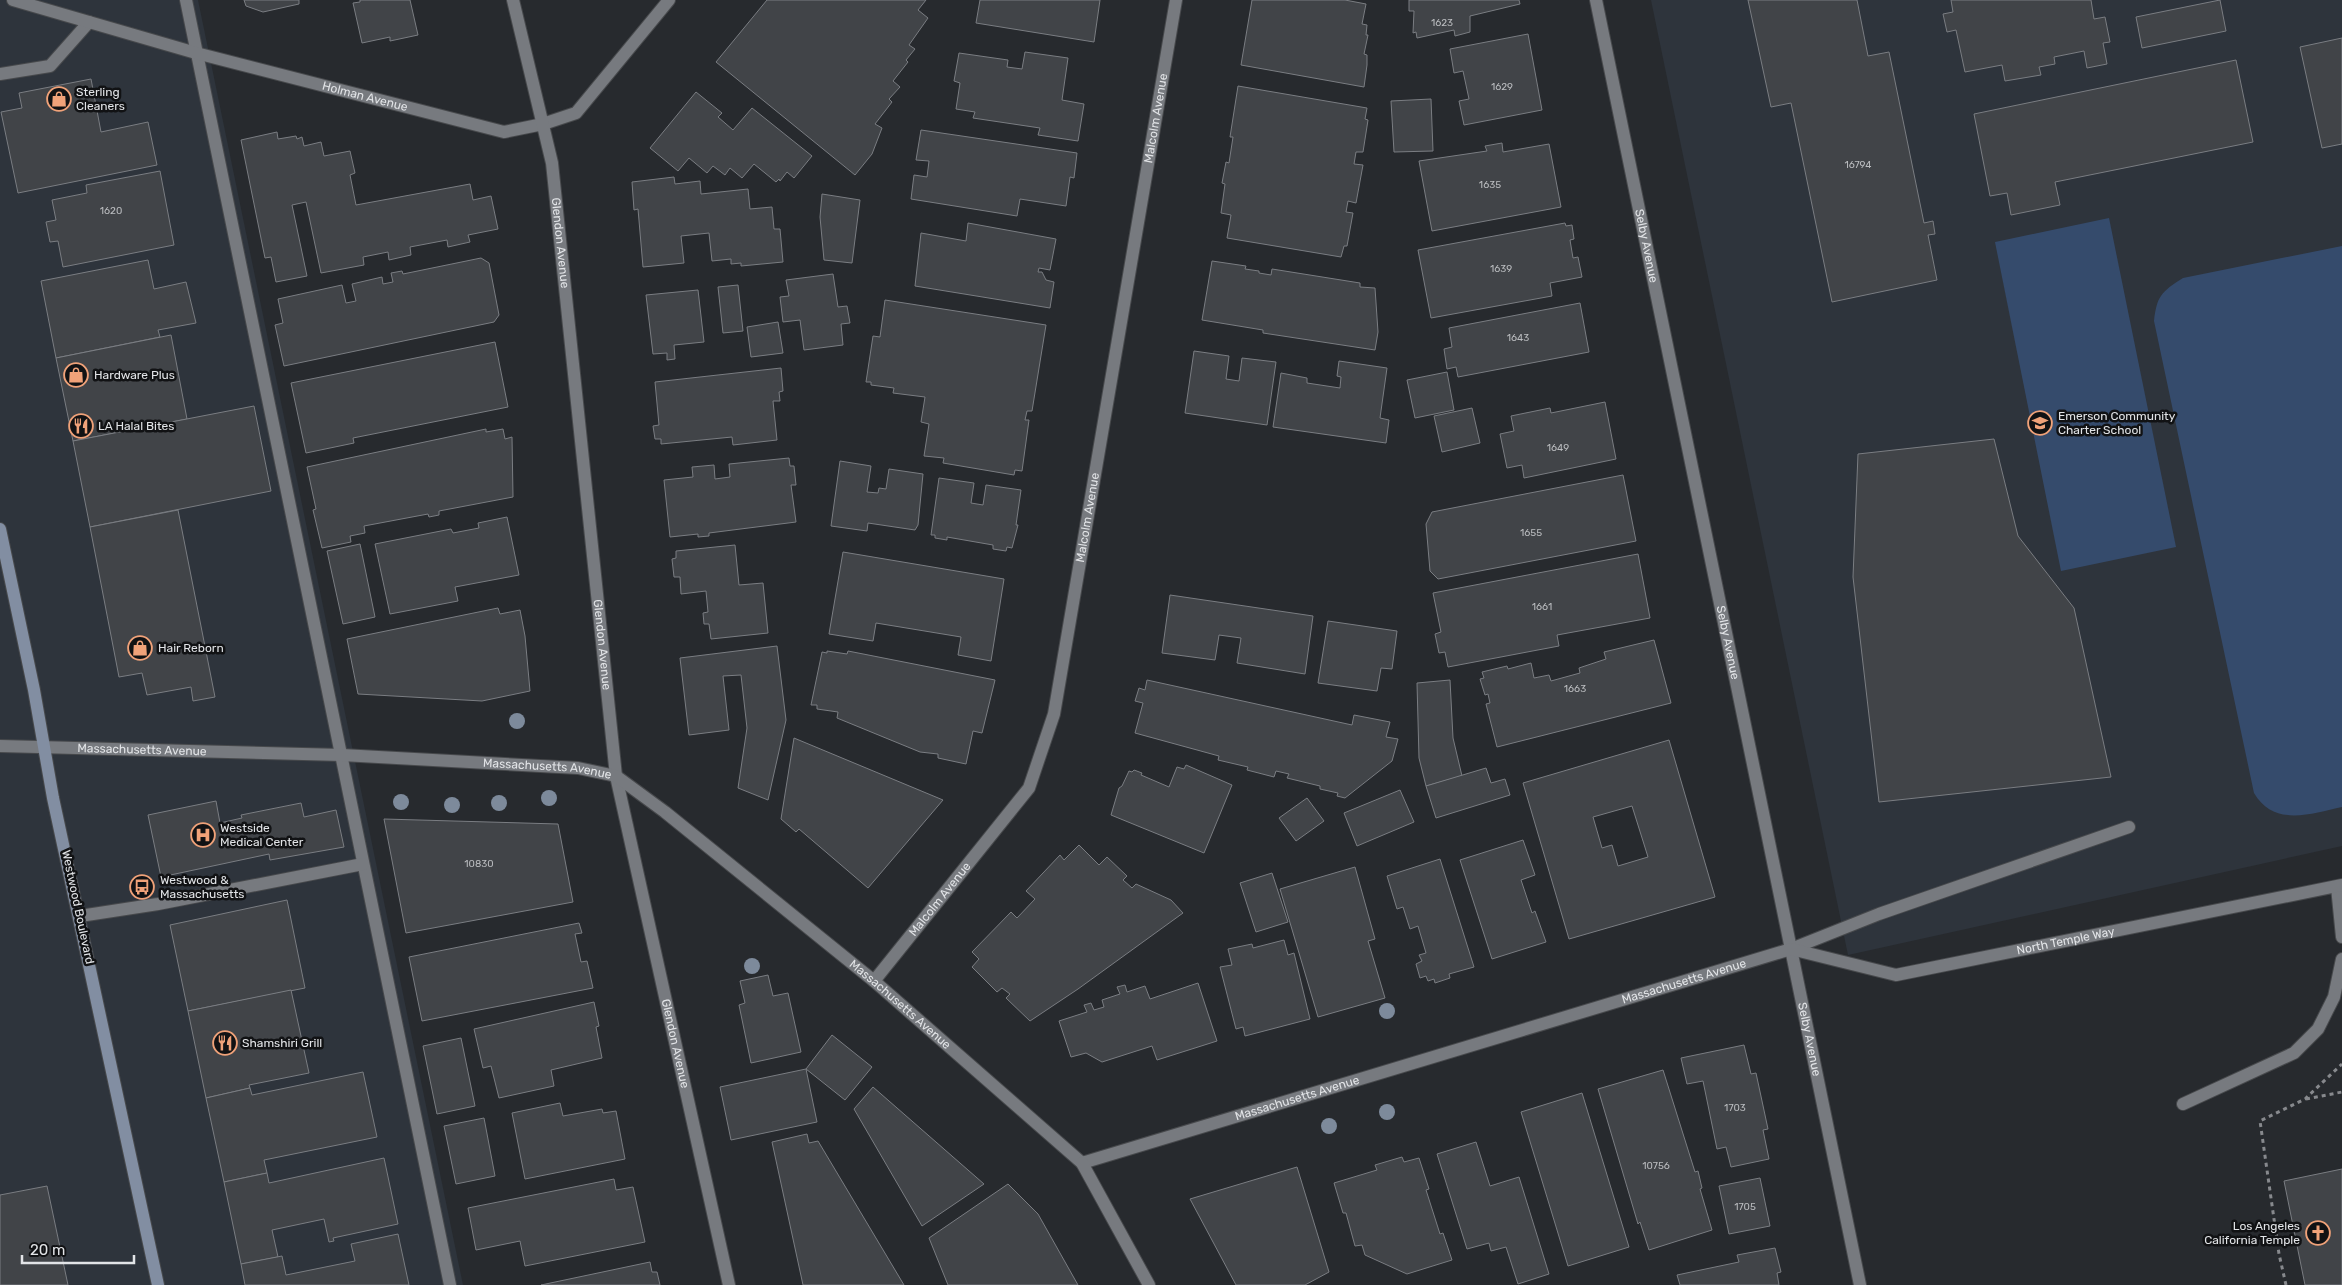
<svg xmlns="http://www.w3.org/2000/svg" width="2342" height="1285" viewBox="0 0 2342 1285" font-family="Rubik,sans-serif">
	<rect width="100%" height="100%" fill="#272a2e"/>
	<!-- built -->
	<g fill="#2e343c">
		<polygon points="0,0 198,0 463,1285 0,1285"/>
		<polygon points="1651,0 2342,0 2342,846 1848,955"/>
	</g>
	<!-- green -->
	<g fill="#354b6c">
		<polygon points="2109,218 2176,547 2061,571 1995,242"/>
		<path d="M 2342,246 L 2342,807 C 2310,814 2274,827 2254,793 L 2154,321 C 2157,296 2161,292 2183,278 Z"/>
	</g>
	<!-- building -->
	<g fill="#414448" stroke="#7a7d82" fill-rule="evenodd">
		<polygon points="244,0 299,0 299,4 263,12 246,6"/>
		<polygon points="360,0 410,0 418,35 390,41 390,37 362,43 353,3 360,2"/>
		<polygon points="767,0 926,0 918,10 928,18 909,45 915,49 906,60 908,62 893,81 900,87 889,99 892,102 875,124 882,128 872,154 855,175 716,62"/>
		<polygon points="980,0 1100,0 1094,42 976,23"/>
		<polygon points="1252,0 1345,0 1366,4 1362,24 1367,25 1366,35 1368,35 1364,54 1367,55 1367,65 1364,87 1241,65"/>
		<polygon points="1409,0 1519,0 1520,4 1470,16 1470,32 1455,36 1454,30 1417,38 1416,32 1413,33 1414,11 1409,11"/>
		<polygon points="1748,0 1857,0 1868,56 1889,52 1924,223 1933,221 1935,234 1928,235 1937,280 1832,302 1791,103 1771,107"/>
		<polygon points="1951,0 2091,0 2094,19 2105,17 2110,42 2103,43 2107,64 2087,68 2084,51 2054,57 2055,64 2039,67 2041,75 2005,81 2002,65 1965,72 1956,30 1947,32 1943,14 1953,12"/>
		<polygon points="2220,0 2226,31 2142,48 2136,17"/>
		<polygon points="1528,34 1542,110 1464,125 1459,101 1469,99 1463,71 1454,73 1450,49"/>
		<polygon points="2342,38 2342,144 2322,148 2300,47"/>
		<polygon points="1025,52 1068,58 1062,100 1084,104 1078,141 1038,135 1040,128 973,118 975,112 956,109 960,83 954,81 959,53 1008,60 1007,67 1022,69"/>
		<polygon points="2236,60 2253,142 2055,182 2060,205 2011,215 2007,193 1990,196 1974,114"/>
		<polygon points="91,79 101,132 148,122 157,165 18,193 1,112 22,108 19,93"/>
		<polygon points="1238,86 1367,108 1365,119 1368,120 1363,152 1356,152 1354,164 1363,165 1356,203 1348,201 1346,212 1353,213 1347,246 1344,246 1341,257 1227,238 1231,215 1221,213 1225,184 1222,183 1226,162 1229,163 1233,137 1230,137"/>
		<polygon points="696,92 722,113 718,117 733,130 752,108 812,156 794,178 787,172 780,181 779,179 776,182 754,164 742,178 730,168 725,175 713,166 707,173 689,158 678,171 650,148"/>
		<polygon points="1431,99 1433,151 1394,152 1391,101"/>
		<polygon points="921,130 1077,153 1074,178 1070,177 1066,206 1020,199 1017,216 911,199 914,175 927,177 929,161 916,160"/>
		<polygon points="277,132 278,139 296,136 297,139 302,137 304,146 321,142 324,156 350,151 355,173 350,175 356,205 470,184 473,200 491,196 498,229 468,235 470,242 448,247 447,240 410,247 411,255 389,260 388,252 363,257 364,265 321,273 306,202 292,205 307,276 276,282 271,257 265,258 241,140"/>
		<polygon points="1502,143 1503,152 1549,144 1561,207 1432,231 1419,161 1487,151 1485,146"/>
		<polygon points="160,171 174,245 63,267 58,241 50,242 46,222 56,220 52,200 87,193 86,185"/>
		<polygon points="674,177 675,184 700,181 701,194 748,189 750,209 772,207 774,229 780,229 783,262 741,266 741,263 731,264 731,259 712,261 709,233 681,236 684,263 643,267 638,209 634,210 632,182"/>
		<polygon points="822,194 860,200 852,263 824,260 820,217"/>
		<polygon points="968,223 1056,239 1050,270 1039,268 1038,272 1042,272 1046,280 1054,282 1050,308 915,286 921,233 966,241"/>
		<polygon points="1565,223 1566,226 1572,225 1574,239 1570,240 1573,258 1578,257 1582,277 1550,283 1552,296 1431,318 1418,250"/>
		<polygon points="481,258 489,263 499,315 494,322 284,366 275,325 283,323 278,299 342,285 346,303 356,301 352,284 382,277 383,284 393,282 391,273 402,271 403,274"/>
		<polygon points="148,260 154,289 186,282 196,323 158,330 160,337 56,358 41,281"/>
		<polygon points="1212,261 1246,266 1245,269 1259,271 1259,273 1271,275 1272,269 1360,283 1360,287 1375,288 1378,332 1375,350 1263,333 1263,330 1202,320"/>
		<polygon points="833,274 838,307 847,306 850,323 841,324 843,345 804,350 800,320 783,322 780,297 789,296 786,280"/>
		<polygon points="738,285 743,331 723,333 718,287"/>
		<polygon points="698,290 704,342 674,345 675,359 667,360 667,353 653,354 646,295"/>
		<polygon points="885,300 1046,325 1032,411 1027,411 1025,420 1029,420 1022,471 1015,470 1014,475 943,463 944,458 924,456 929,424 921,422 925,397 893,393 894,388 871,385 871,382 866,382 873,336 880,337"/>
		<polygon points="1580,303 1589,352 1458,377 1456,367 1447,369 1444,349 1452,347 1449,328"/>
		<polygon points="778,322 783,353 751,357 747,327"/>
		<polygon points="171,335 187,419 73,441 56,358"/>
		<polygon points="495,342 508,407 353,438 354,443 306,453 291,383"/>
		<polygon points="1194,351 1229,356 1226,379 1239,381 1242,358 1276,362 1267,425 1185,413"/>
		<polygon points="1339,361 1387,368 1380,418 1389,420 1386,443 1273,427 1281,373 1307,378 1307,383 1340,388 1341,377 1337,376"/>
		<polygon points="781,368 783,391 779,392 780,401 773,401 777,440 733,445 732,437 661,444 661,439 655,439 653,426 659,425 655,382"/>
		<polygon points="1447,372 1454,410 1415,418 1407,380"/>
		<polygon points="1605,402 1616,459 1524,478 1522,465 1507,468 1500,434 1514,431 1511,416 1550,408 1551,413"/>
		<polygon points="254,406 271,491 90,527 73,441"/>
		<polygon points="1472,408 1480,443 1442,452 1434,416"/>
		<polygon points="486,429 486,432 503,429 505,439 512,437 513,497 439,511 439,515 429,517 428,514 364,526 365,533 350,536 351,542 322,548 313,510 316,509 307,467"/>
		<polygon points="1994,439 2018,536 2074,608 2111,777 1879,802 1853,577 1858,454"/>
		<polygon points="789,458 790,466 794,466 796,485 791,485 796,522 709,533 709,536 698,537 698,534 670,537 664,480 693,477 692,467 714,465 715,479 730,477 729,464"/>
		<polygon points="840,461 871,466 867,492 878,493 879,488 886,489 889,469 923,474 918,525 915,530 868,523 867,531 831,526"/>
		<polygon points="1623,475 1636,541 1438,579 1430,571 1426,524 1432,512"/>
		<polygon points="939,478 974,483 971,503 983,505 986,485 1021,490 1016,525 1018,525 1012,548 1007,547 1006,551 993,549 993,545 947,537 947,540 935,538 935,535 931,535"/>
		<polygon points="178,510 215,697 193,701 191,687 147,695 142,673 119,677 90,527"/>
		<polygon points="507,517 519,575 455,587 458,601 390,614 375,544 451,529 453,533 479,528 478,523"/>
		<polygon points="360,544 375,617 343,624 327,551"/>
		<polygon points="735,545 739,585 763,583 768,633 711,639 709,624 704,624 703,613 708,612 706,591 681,594 680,577 674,577 672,559 676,558 676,551"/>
		<polygon points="843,552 1004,579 991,661 958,655 961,637 876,623 873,641 829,634"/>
		<polygon points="1638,554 1650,618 1557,635 1559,646 1448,667 1445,652 1439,653 1435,634 1441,632 1433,593"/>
		<polygon points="1170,595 1313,616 1305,674 1237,663 1241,638 1219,635 1215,660 1162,653"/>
		<polygon points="498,608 500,614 520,610 525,636 530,691 482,701 358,694 347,639"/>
		<polygon points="1328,621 1397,631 1392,669 1381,668 1377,691 1318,683"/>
		<polygon points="1654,640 1671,703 1497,747 1486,704 1490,703 1488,694 1485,695 1480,679 1484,678 1482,672 1507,666 1508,669 1531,663 1534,678 1549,675 1551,681 1580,673 1579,668 1606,659 1604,652"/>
		<polygon points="777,646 786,720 768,800 738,788 747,728 741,675 723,676 729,730 689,735 680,658"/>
		<polygon points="827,651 847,654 848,651 995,680 982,733 973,731 966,764 938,758 938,754 920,752 837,718 838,712 817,709 817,705 811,705 822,652 827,653"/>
		<polygon points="1147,680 1352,725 1354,715 1390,722 1386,737 1398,739 1392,761 1345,798 1337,796 1338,793 1320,789 1320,786 1287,778 1289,774 1276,771 1274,777 1247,770 1248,767 1218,760 1219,756 1135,733 1143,703 1135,701 1139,688 1145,690"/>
		<polygon points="1450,680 1453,738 1462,776 1426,786 1419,758 1417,683"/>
		<polygon points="794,738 943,800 868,888 799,829 796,832 781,819"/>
		<path d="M 1669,740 L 1715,897 L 1569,939 L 1523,783 ZM 1632,806 L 1648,857 L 1618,866 L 1612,845 L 1602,848 L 1593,817 Z"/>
		<polygon points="1186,765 1232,785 1204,853 1111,815 1119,788 1122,786 1129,771 1132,772 1134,770 1142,773 1141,775 1169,787 1177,767 1184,769"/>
		<polygon points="1486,768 1491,783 1505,779 1510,795 1436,818 1426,786"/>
		<polygon points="1400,790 1414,822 1357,846 1344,813"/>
		<polygon points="1307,798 1324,821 1296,841 1279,818"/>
		<polygon points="216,801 220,823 242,818 241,815 301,803 304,817 336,810 344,847 270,860 269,854 161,877 148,815"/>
		<polygon points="384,819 558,824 573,902 406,933"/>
		<polygon points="1523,840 1535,875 1521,880 1532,913 1535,911 1546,942 1492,959 1460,860"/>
		<polygon points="1079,845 1099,865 1107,857 1127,876 1123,880 1132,888 1136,884 1171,900 1183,913 1078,989 1030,1021 1006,998 1010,994 1002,988 997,992 972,967 979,959 972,952 1011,912 1017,918 1035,899 1026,891 1060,855 1064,860"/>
		<polygon points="1440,859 1474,967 1449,974 1450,978 1435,983 1434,979 1428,981 1426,976 1420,978 1416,964 1422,961 1419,955 1426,953 1418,926 1410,929 1403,907 1397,909 1387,876"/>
		<polygon points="1355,867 1375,939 1368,941 1385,998 1318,1017 1280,889"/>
		<polygon points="1272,873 1288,922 1256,932 1240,883"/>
		<polygon points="287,900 305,988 188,1011 170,925"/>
		<polygon points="579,923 582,933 575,934 581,962 587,961 593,988 422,1021 409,957"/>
		<polygon points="1284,940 1288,955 1294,953 1310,1019 1245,1036 1243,1027 1236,1029 1220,967 1232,965 1228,949 1252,944 1253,948"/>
		<polygon points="768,975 773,996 788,993 801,1052 751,1063 739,1005 745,1003 740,981"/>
		<polygon points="1198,983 1217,1041 1157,1060 1152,1046 1102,1062 1086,1053 1071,1057 1059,1021 1087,1012 1084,1005 1091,1003 1094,1010 1104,1007 1102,1000 1120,994 1117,987 1125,985 1127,992 1145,986 1150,999"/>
		<polygon points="291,990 309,1073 249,1085 250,1088 206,1098 188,1011"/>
		<polygon points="594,1002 599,1026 596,1027 602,1058 551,1070 554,1086 499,1098 491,1066 483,1068 474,1029"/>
		<polygon points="832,1035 872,1067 845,1100 806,1069"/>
		<polygon points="461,1038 475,1106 437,1114 423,1046"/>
		<polygon points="1744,1045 1751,1074 1756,1073 1768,1129 1763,1130 1769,1159 1731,1167 1726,1147 1717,1149 1703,1081 1687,1084 1681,1058"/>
		<polygon points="806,1069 817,1122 731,1140 720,1087"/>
		<polygon points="1663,1070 1695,1172 1698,1171 1702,1188 1700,1189 1712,1230 1649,1250 1640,1222 1638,1224 1598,1089"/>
		<polygon points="363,1072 377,1137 264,1160 267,1173 224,1182 206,1098 250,1088 252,1095"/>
		<polygon points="873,1087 984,1184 922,1226 854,1109"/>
		<polygon points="1582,1093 1629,1247 1568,1266 1521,1112"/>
		<polygon points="560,1103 563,1116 602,1109 603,1113 616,1111 625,1159 525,1179 512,1113"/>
		<polygon points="484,1118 495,1176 456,1184 444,1126"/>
		<polygon points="807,1134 809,1143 818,1141 904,1285 803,1285 772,1142"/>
		<polygon points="1476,1142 1490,1186 1519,1177 1549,1274 1518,1284 1506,1247 1491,1251 1489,1243 1467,1249 1437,1154"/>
		<polygon points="1402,1157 1404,1162 1419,1158 1429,1189 1426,1190 1440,1234 1443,1233 1452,1260 1407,1274 1365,1255 1362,1245 1355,1246 1346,1213 1343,1213 1334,1183 1377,1170 1375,1165"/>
		<polygon points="384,1158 398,1224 333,1238 334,1241 329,1242 324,1219 272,1230 278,1257 241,1264 224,1182 267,1173 269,1183"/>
		<polygon points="1297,1167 1329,1272 1305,1285 1236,1285 1190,1199"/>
		<polygon points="2342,1169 2342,1285 2305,1285 2284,1181"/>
		<polygon points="1760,1178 1770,1226 1729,1234 1719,1186"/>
		<polygon points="614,1179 616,1190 633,1187 645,1242 525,1266 520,1241 476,1250 468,1208"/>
		<polygon points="1008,1184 1038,1214 1078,1285 948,1285 929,1238"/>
		<polygon points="47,1186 68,1285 0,1285 0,1195"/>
		<polygon points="398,1234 409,1285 245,1285 241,1264 282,1256 286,1275 355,1261 351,1244"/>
		<polygon points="1775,1248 1781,1272 1777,1273 1779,1285 1680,1285 1677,1275 1739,1262 1737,1255"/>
		<polygon points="650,1262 652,1272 657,1272 660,1285 541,1285"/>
	</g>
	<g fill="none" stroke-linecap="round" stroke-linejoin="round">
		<!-- service casing -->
		<g stroke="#47494c" stroke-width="14">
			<g id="service">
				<polyline points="186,0 450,1285"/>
				<polyline points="0,74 50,66 89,22"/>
				<polyline points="2337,887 2342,937"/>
				<polyline points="80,916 158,904 363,864"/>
				<polyline points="1791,949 1879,914 2129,827"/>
				<polyline points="2183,1104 2294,1053 2318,1029 2334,997 2342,959"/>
			</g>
		</g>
		<!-- minor casing -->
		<g stroke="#47494c" stroke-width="14">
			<g id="minor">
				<path id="s1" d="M 13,0 L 196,53 L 504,132 L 543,124 L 576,113 L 669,0"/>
				<path id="s2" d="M 513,0 L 552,163 L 616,776 L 729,1285"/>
				<path id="s3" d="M 1596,0 L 1860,1285"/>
				<path id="s4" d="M 0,746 L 342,755 L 578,768 L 616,776 L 665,812 L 874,981 L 1082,1163 L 1791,949 L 1896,975 L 2342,885"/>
				<path id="s5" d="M 874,981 L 1029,788 L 1054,714 L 1176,0"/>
				<polyline points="1082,1163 1149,1285"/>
			</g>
		</g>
		<!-- secondary casing -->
		<g stroke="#47494c" stroke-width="14">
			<polyline id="secondary" points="0,529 34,690 53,798 158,1285"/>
		</g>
		<!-- path -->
		<g stroke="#87898d" stroke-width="3" stroke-dasharray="4 4" stroke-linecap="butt">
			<polyline points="2306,1099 2342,1092"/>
			<polyline points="2286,1285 2279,1254 2260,1121 2305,1099 2342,1064"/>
		</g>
		<!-- service -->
		<use href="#service" stroke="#777a7f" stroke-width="12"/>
		<!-- minor -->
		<use href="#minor" stroke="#777a7f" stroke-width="12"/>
		<!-- secondary -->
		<use href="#secondary" stroke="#828ea2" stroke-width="12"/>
	</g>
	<!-- trees -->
	<g fill="#7d8a9b">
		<circle cx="517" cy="721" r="8"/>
		<circle cx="549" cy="798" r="8"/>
		<circle cx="401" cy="802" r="8"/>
		<circle cx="499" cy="803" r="8"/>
		<circle cx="452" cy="805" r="8"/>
		<circle cx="752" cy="966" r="8"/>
		<circle cx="1387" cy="1011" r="8"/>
		<circle cx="1387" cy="1112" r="8"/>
		<circle cx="1329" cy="1126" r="8"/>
	</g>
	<!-- icons -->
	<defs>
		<g id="shop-ring" transform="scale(1.25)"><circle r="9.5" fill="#111214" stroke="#f0a279" stroke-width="1.5"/><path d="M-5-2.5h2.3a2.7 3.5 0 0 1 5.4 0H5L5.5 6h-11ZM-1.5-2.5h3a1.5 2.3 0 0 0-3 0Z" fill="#f0a279"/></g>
		<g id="school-ring" transform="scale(1.25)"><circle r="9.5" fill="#111214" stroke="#f0a279" stroke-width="1.5"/><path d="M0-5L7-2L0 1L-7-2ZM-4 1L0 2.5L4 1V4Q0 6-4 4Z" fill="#f0a279"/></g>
		<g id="restaurant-ring" transform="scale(1.25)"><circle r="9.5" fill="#111214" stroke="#f0a279" stroke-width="1.5"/><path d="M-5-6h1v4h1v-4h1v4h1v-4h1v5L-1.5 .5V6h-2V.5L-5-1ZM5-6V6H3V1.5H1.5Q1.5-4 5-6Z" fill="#f0a279"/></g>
		<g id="hospital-ring" transform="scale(1.25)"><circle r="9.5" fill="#111214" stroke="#f0a279" stroke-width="1.5"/><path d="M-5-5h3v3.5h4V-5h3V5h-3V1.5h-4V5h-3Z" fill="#f0a279"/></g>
		<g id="bus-ring" transform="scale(1.25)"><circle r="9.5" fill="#111214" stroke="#f0a279" stroke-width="1.5"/><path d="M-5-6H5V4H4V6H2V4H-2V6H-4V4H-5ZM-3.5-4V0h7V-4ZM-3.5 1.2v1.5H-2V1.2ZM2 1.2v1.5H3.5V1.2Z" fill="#f0a279"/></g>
		<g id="church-ring" transform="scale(1.25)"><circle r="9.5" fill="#111214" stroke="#f0a279" stroke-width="1.5"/><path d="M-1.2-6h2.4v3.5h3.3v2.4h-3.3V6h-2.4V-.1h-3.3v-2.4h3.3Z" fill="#f0a279"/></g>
	</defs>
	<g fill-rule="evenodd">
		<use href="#shop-ring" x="59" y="99"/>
		<use href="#shop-ring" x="76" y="375"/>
		<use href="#school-ring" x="2040" y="423"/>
		<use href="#restaurant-ring" x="81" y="426"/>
		<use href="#shop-ring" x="140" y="648"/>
		<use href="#hospital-ring" x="203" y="835"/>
		<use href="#bus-ring" x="142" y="887"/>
		<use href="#restaurant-ring" x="225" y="1043"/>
		<use href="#church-ring" x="2318" y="1233"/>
	</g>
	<g text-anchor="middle" stroke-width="5" stroke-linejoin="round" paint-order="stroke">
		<!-- number labels -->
		<g font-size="10" fill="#babcbf">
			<text x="1442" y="26">1623</text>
			<text x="1502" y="90">1629</text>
			<text x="1858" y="168">16794</text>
			<text x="1490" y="188">1635</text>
			<text x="111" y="214">1620</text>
			<text x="1501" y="272">1639</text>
			<text x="1518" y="341">1643</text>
			<text x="1558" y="451">1649</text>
			<text x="1531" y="536">1655</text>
			<text x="1542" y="610">1661</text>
			<text x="1575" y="692">1663</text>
			<text x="479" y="867">10830</text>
			<text x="1735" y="1111">1703</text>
			<text x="1656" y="1169">10756</text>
			<text x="1745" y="1210">1705</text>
		</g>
		<!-- poi labels -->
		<g font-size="12" fill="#e2e4e7" stroke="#111214" text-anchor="start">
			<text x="76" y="96">Sterling<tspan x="76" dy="14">Cleaners</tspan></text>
			<text x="94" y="379">Hardware Plus</text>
			<text x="2058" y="420">Emerson Community<tspan x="2058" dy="14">Charter School</tspan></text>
			<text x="98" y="430">LA Halal Bites</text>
			<text x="158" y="652">Hair Reborn</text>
			<text x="220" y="832">Westside<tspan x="220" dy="14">Medical Center</tspan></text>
			<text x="160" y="884">Westwood &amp;<tspan x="160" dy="14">Massachusetts</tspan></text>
			<text x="242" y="1047">Shamshiri Grill</text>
			<text x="2300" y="1230" text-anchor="end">Los Angeles<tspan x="2300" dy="14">California Temple</tspan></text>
		</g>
		<!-- street labels -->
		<g font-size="12" fill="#e2e4e7" stroke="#111214">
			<text dy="4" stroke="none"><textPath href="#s1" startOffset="365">Holman Avenue</textPath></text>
			<text dy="4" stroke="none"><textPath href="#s5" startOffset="930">Malcolm Avenue</textPath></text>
			<text dy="4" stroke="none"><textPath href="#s2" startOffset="248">Glendon Avenue</textPath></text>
			<text dy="4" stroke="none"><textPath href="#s3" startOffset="251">Selby Avenue</textPath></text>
			<text dy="4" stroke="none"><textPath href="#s5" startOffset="525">Malcolm Avenue</textPath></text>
			<text dy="4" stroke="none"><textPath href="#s3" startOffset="656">Selby Avenue</textPath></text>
			<text dy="4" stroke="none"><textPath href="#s2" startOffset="652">Glendon Avenue</textPath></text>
			<text dy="4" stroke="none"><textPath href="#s4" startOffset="142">Massachusetts Avenue</textPath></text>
			<text dy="4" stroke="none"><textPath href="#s4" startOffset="548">Massachusetts Avenue</textPath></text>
			<text dy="4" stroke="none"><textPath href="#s5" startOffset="105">Malcolm Avenue</textPath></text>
			<text transform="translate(78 907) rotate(78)" y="4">Westwood Boulevard</text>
			<text dy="4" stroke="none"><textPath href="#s4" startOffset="2245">North Temple Way</textPath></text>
			<text dy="4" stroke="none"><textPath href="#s4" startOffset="1852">Massachusetts Avenue</textPath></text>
			<text dy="4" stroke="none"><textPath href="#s4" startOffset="982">Massachusetts Avenue</textPath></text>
			<text dy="4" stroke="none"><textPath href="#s3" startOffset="1061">Selby Avenue</textPath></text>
			<text dy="4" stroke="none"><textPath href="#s2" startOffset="1058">Glendon Avenue</textPath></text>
			<text dy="4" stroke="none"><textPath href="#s4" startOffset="1448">Massachusetts Avenue</textPath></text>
		</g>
	</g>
	<!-- scale -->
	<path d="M22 1255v8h112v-8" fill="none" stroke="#e2e4e7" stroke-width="2.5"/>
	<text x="30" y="1255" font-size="15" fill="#e2e4e7" stroke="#111214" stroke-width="4" paint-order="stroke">20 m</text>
</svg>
